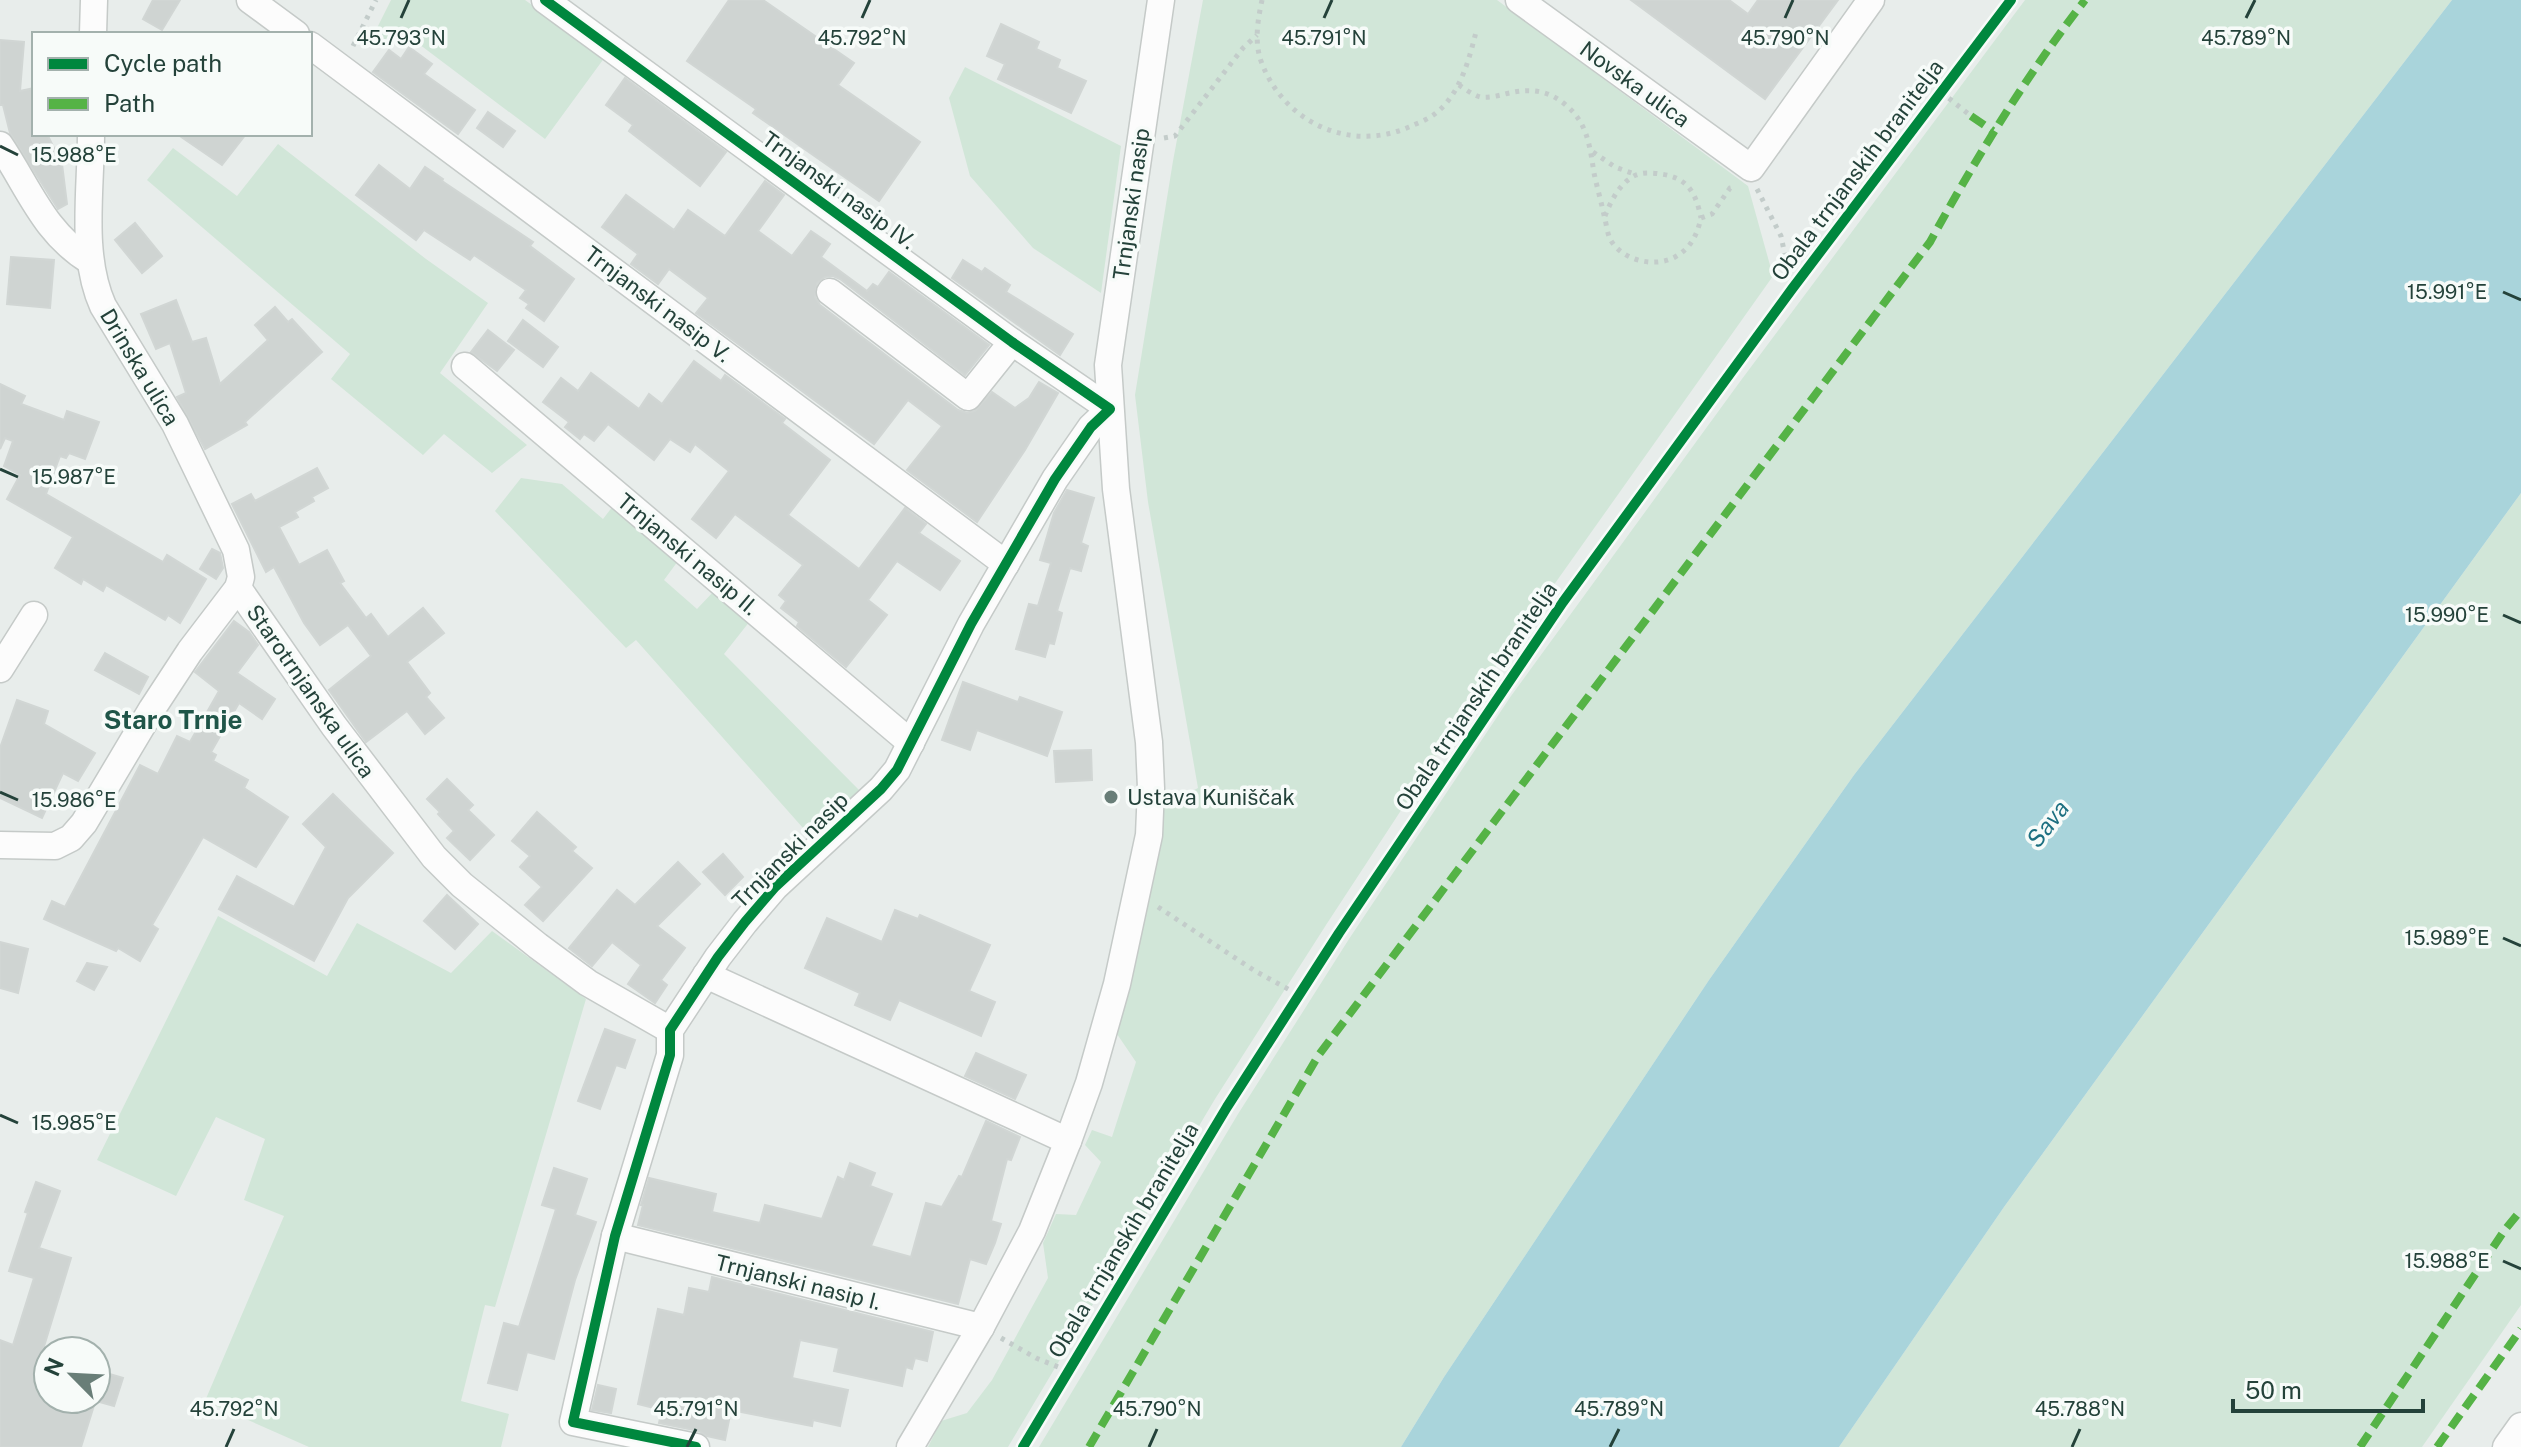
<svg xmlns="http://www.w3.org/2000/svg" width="2521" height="1447" viewBox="0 0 2521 1447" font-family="'Public Sans',sans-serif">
	<rect width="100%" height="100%" fill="#e8edeb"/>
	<!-- green -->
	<g fill="#d1e6d8">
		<polygon points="391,0 525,0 605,57 545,139 399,29 388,43 375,32"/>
		<polygon points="1203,0 1497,0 1748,186 1773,276 1485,682 1326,925 1215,1099 1008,1447 928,1447 941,1421 967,1413 992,1380 1048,1278 1043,1243 1056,1214 1076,1215 1101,1162 1085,1145 1092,1130 1112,1137 1136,1062 1117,1034 1127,999 1163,806 1198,788 1148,502 1135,395 1173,161"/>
		<polygon points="2025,0 2452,0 1854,775 1709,980 1444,1377 1401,1447 1039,1447 1238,1114 1349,939 1511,696 1739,383"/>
		<polygon points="965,67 1121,146 1101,293 1033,248 970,176 949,98"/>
		<polygon points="278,144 426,259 488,303 440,373 527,445 492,473 444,434 423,455 331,379 350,354 147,180 173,148 237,196"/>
		<polygon points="521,478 562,484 603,519 613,506 678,561 664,580 697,609 714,591 750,621 724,654 862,793 811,837 636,640 626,648 495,511"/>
		<polygon points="2521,493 2521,1305 2422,1447 1839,1447 2004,1207"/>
		<polygon points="218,916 327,976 357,923 451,973 492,931 586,999 495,1307 485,1305 461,1401 509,1414 501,1447 309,1447 205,1401 284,1216 244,1200 265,1139 216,1117 176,1196 97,1160"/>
	</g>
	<!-- water -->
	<polygon fill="#a9d4db" points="2452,0 2521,0 2521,493 2004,1207 1839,1447 1401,1447 1444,1377 1709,980 1854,775"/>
	<!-- building -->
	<g fill="#cfd4d2" stroke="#d1d6d4" stroke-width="2">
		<polygon points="153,0 180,0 162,30 143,19"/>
		<polygon points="729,0 763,0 854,63 838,85 920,142 879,201 753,113 756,109 687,61"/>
		<polygon points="1631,0 1729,0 1748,14 1758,0 1838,0 1765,99"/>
		<polygon points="1001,24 1039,42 1036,49 1060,60 1057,68 1086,81 1071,113 998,79 1005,64 987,56"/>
		<polygon points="0,40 24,42 20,91 34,88 34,134 47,134 62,164 67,204 58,209 10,133 3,105 0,105"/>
		<polygon points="409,47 432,64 424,74 475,110 458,134 373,72 389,50 401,59"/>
		<polygon points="625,78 726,152 700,186 629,131 633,125 606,105"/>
		<polygon points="488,112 515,131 503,147 477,128"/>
		<polygon points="177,134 246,134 222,165"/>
		<polygon points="379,165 410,189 425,167 443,179 442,181 533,242 530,246 574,279 544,321 526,308 529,304 520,298 526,290 474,255 470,260 424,230 416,240 356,195"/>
		<polygon points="765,181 784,195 758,231 792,256 811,231 830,244 821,257 867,291 873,284 878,287 889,272 989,345 965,375 840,279 833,276 825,277 817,283 815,297 820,305 958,410 967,413 975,411 992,392 1015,408 1029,398 1039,382 1058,393 1025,450 977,522 907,470 942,426 908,400 874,444 696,313 708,298 669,269 658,284 631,264 638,254 602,227 626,195 674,230 688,210 725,236"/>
		<polygon points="135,223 162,256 142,273 115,240"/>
		<polygon points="11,257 54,260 50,308 7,304"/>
		<polygon points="963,260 982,272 985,268 1010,285 1006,292 1073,334 1060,355 952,278"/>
		<polygon points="176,300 192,342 206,338 220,384 268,340 255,325 275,307 288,322 292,319 322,352 245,422 247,425 205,449 177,397 186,393 170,343 156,349 141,314"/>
		<polygon points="523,320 558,347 543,367 508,341"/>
		<polygon points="488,330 514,350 497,371 471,352"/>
		<polygon points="694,361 721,381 725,375 785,419 782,423 830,460 788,515 859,569 905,508 926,524 919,533 960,561 940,590 897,561 868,600 887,615 846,667 797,626 799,622 781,608 786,601 779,595 803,565 735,514 716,538 692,519 729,471 695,444 690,452 670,439 654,460 608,424 594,441 584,434 580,439 565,427 569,422 543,402 561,378 578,391 591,373 639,409 649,394 662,404"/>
		<polygon points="0,384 25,396 21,404 64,420 67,411 99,422 85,459 69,453 66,458 60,456 46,494 163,562 167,555 206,579 180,623 168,615 165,620 106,585 103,591 83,579 81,584 55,568 73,537 7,499 20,475 4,466 13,441 5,438 0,449"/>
		<polygon points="317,468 328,488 312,497 314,501 295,512 298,517 279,527 299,565 327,550 344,581 340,583 366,618 371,614 388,637 423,608 444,633 407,662 430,693 426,697 444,718 425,734 407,711 366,742 329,690 371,656 348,625 320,645 304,623 274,567 266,572 232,504 251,494 255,501"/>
		<polygon points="1067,490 1094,498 1081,543 1088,546 1081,571 1070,568 1057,611 1062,613 1054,644 1049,643 1045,657 1016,649 1029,604 1038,606 1051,563 1040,560 1054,513"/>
		<polygon points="212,549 220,553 223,568 216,579 200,569"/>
		<polygon points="234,621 249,632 258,645 237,673 275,699 262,719 239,703 211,752 216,755 213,761 248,780 244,788 288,817 256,867 203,837 152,925 158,929 140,961 118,948 116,951 44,919 52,901 65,907 140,765 158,774 177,736 190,742 219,691 195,672"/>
		<polygon points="105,653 148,677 139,694 95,670"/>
		<polygon points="963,682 1018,702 1020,697 1062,712 1047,756 977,730 970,750 942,740"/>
		<polygon points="17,700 48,711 44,724 95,753 78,781 63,773 42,818 0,798 0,748"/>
		<polygon points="1091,750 1092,780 1056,782 1054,751"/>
		<polygon points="447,779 473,805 468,810 494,835 470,860 447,838 454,831 438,814 440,812 427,799"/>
		<polygon points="333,794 393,853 348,898 314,961 219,909 237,876 294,907 326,847 303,824"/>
		<polygon points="537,812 576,847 572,851 592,868 543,921 525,905 542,887 520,867 530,856 512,841"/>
		<polygon points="723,854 743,877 725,895 703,872"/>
		<polygon points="678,862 700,884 657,926 685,948 661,980 667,985 655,1003 628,984 641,965 612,942 592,966 569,948 617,890 635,905"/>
		<polygon points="447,895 478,924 455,949 424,921"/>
		<polygon points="895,910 918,919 920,915 990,945 969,991 995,1002 981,1036 899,1000 890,1020 855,1005 860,993 805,968 827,918 882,942"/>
		<polygon points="0,942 28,949 18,993 0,988"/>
		<polygon points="87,963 107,967 94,990 77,981"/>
		<polygon points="605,1029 635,1040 625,1068 616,1065 600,1109 578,1101"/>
		<polygon points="976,1053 1026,1075 1015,1099 965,1076"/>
		<polygon points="986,1121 1020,1137 1011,1160 1007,1159 991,1221 1001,1224 995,1243 986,1264 970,1259 958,1304 638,1225 643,1205 641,1205 649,1178 716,1194 712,1212 760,1223 765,1205 822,1219 838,1177 844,1180 850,1163 875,1173 870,1186 892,1194 871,1246 911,1257 926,1203 942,1207 959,1176 962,1177"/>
		<polygon points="554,1168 587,1179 575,1215 596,1222 575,1280 554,1359 527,1352 517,1390 488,1383 504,1323 519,1327 556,1209 542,1205"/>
		<polygon points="36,1182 60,1191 39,1248 71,1258 42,1353 48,1355 48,1399 96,1399 81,1447 0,1447 0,1340 13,1345 34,1278 9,1271 28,1213 25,1212"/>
		<polygon points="712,1277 933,1332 927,1361 915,1358 912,1369 906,1367 902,1386 834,1371 839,1348 800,1340 792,1378 848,1390 840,1426 813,1420 812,1426 731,1410 725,1440 707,1436 699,1431 659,1423 662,1410 638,1404 658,1309 684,1315 689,1288 709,1292"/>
		<polygon points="96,1370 123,1378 114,1406 96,1401"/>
		<polygon points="598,1385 616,1389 611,1413 592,1410"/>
	</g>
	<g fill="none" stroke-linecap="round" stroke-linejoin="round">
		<!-- minor casing -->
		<g stroke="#c5cac8" stroke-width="29">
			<g id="minor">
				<polyline points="250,0 296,34"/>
				<polyline points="545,0 1012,342 1110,409 1091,427 1055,479 971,624 897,770 881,789 775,887 745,922 718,957 670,1030 670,1055 615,1236 573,1422 696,1447"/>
				<polyline points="1519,0 1751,168 1871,0"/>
				<polyline points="93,34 94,0"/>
				<polyline points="310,45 1006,564"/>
				<path d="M 0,145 C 29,188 44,233 90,261"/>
				<polyline points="830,292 968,397 1012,342"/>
				<polyline points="465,366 911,743"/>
				<polyline points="238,588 334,726 434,857 462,885 538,946 588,983 670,1030"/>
				<polyline points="0,669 34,615"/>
				<path d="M 0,845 L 55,846 L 71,838 L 84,823 L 152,709 L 190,651 L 238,588 L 241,577 L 236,550 L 175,424 L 103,306 C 80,255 91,190 91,134"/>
				<polyline points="706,975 1068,1141"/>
				<polyline points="615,1236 981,1327"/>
				<polyline points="910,1447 981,1327 1032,1231 1068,1141 1089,1083 1117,984 1149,835 1151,788 1149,742 1116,489 1108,365 1161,0"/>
				<polyline points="2506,1447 2521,1426"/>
			</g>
		</g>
		<!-- path -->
		<g stroke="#c3ccca" stroke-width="5" stroke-dasharray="4 6" stroke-linecap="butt">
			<path d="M 1262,0 C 1258,19 1254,41 1261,61 C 1283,122 1349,153 1409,127 C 1418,123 1429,119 1436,113 C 1460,94 1469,60 1476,32"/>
			<polyline points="353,46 376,0"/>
			<path d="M 1459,85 C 1465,89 1473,95 1480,97 C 1488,98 1497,96 1505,94 C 1528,88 1548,89 1567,106 C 1588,124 1590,148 1594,173 C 1597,187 1601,201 1604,215 C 1606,222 1607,232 1610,239 C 1622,261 1655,268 1675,257 C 1691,248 1697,235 1701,218 L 1712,214 L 1730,188 L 1735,187"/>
			<polyline points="1941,92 1971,116"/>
			<polyline points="1164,138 1175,136 1243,48 1257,35"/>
			<polyline points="1593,152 1615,167 1637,175"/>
			<polyline points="1757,189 1781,236 1792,289"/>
			<path d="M 1605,216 C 1611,201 1620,182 1636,175 C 1643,172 1654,173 1661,174 C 1689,178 1696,194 1701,218"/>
			<polyline points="1158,907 1255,971 1299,995"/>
			<polyline points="1001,1338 1036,1358 1068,1371"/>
		</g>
		<!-- minor -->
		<use href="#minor" stroke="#fcfcfc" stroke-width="26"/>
		<!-- quiet -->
		<g stroke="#55b346" stroke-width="8" stroke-dasharray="16 8" stroke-linecap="butt">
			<polyline points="1971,116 1993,131"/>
			<path d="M 1089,1447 L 1318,1056 L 1930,242 C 1976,158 2026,76 2085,0"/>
			<polyline points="2360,1447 2504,1231 2521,1210"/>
			<polyline points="2437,1447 2521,1329"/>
		</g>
		<!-- cycleway casing -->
		<g stroke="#f7fbf9" stroke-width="15">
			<g id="cycleway">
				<polyline points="545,0 1012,342 1110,409 1091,427 1055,479 971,624 897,770 881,789 775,887 745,922 718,957 670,1030 670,1055 615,1236 573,1422 696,1447"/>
				<polyline points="1023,1447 1227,1107 1339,933 1563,602 1792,289 2011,0"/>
			</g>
		</g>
		<!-- cycleway -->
		<use href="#cycleway" stroke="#00873e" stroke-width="10"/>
	</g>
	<!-- ticks -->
	<path fill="none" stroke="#24423a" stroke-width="3" d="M 401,18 L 409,0M 862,18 L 870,0M 1324,18 L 1332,0M 1785,18 L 1793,0M 2246,18 L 2255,0M 0,146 L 18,155M 2503,292 L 2521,300M 0,469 L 18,477M 2503,615 L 2521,623M 0,792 L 18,800M 2503,938 L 2521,946M 0,1115 L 18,1123M 2503,1261 L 2521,1269M 226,1447 L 234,1429M 687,1447 L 696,1429M 1149,1447 L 1157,1429M 1610,1447 L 1619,1429M 2072,1447 L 2080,1429"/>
	<!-- markers -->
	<circle fill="#697e78" stroke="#f7fbf9" stroke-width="3" cx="1111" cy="797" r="8"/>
	<g text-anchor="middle" stroke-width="7" stroke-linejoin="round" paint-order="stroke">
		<!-- street labels -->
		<g font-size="22" fill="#24423a" stroke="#f7fbf9">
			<text transform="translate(1635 84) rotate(36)" y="8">Novska ulica</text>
			<text transform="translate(1857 170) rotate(-53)" y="8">Obala trnjanskih branitelja</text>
			<text transform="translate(839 190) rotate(36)" y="8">Trnjanski nasip IV.</text>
			<text transform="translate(1131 204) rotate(-82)" y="8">Trnjanski nasip</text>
			<text transform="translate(658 304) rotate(37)" y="8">Trnjanski nasip V.</text>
			<text transform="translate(140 367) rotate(59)" y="8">Drinska ulica</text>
			<text transform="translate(688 554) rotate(40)" y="8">Trnjanski nasip II.</text>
			<text transform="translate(311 691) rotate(55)" y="8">Starotrnjanska ulica</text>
			<text transform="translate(1476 696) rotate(-56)" y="8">Obala trnjanskih branitelja</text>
			<text transform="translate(790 850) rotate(-45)" y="8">Trnjanski nasip</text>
			<text transform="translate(1123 1240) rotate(-59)" y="8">Obala trnjanskih branitelja</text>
			<text transform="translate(798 1282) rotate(14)" y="8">Trnjanski nasip I.</text>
		</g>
		<!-- poi labels -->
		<g font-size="22" fill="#24423a" stroke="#f7fbf9" text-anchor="start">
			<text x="1127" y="805">Ustava Kuniščak</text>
		</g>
		<!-- water labels -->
		<g font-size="24" font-style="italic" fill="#1c6f80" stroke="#f7fbf9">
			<text transform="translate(2048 824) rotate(-52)" y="8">Sava</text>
		</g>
		<!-- quarter labels -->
		<g font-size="26" font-weight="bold" fill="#1f5548" stroke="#f7fbf9">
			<text x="173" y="729">Staro Trnje</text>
		</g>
	</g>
	<g font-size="20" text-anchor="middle" fill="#24423a" stroke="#f7fbf9" stroke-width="7" stroke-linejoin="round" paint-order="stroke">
		<text x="401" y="45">45.793°N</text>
		<text x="862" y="45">45.792°N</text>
		<text x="1324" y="45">45.791°N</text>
		<text x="1785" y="45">45.790°N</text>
		<text x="2246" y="45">45.789°N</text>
		<text x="74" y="162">15.988°E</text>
		<text x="2447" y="299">15.991°E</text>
		<text x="74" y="484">15.987°E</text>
		<text x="2447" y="622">15.990°E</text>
		<text x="74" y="807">15.986°E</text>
		<text x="2447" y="945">15.989°E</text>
		<text x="74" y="1130">15.985°E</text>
		<text x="2447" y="1268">15.988°E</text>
		<text x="234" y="1416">45.792°N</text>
		<text x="696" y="1416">45.791°N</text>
		<text x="1157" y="1416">45.790°N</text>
		<text x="1619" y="1416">45.789°N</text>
		<text x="2080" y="1416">45.788°N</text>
	</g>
	<!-- legend -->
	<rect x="32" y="32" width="280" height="104" fill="#f7fbf9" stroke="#a3b1ad" stroke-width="2"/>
	<rect x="48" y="58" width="40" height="12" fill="#00873e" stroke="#a3b1ad" stroke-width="2"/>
	<text x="104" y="72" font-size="24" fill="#24423a">Cycle path</text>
	<rect x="48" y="98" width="40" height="12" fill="#55b346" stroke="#a3b1ad" stroke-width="2"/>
	<text x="104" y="112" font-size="24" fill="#24423a">Path</text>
	<!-- north arrow -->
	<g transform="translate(72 1375) rotate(294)"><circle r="38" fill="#f7fbf9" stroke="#a3b1ad" stroke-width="2"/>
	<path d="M0-6L14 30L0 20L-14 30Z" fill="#697e78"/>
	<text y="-12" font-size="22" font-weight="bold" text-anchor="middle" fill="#24423a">N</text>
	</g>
	<!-- scale -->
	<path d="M2233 1399v12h190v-12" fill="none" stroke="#24423a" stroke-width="4"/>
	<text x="2245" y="1399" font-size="24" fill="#24423a" stroke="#f7fbf9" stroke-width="6" paint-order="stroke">50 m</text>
</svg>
